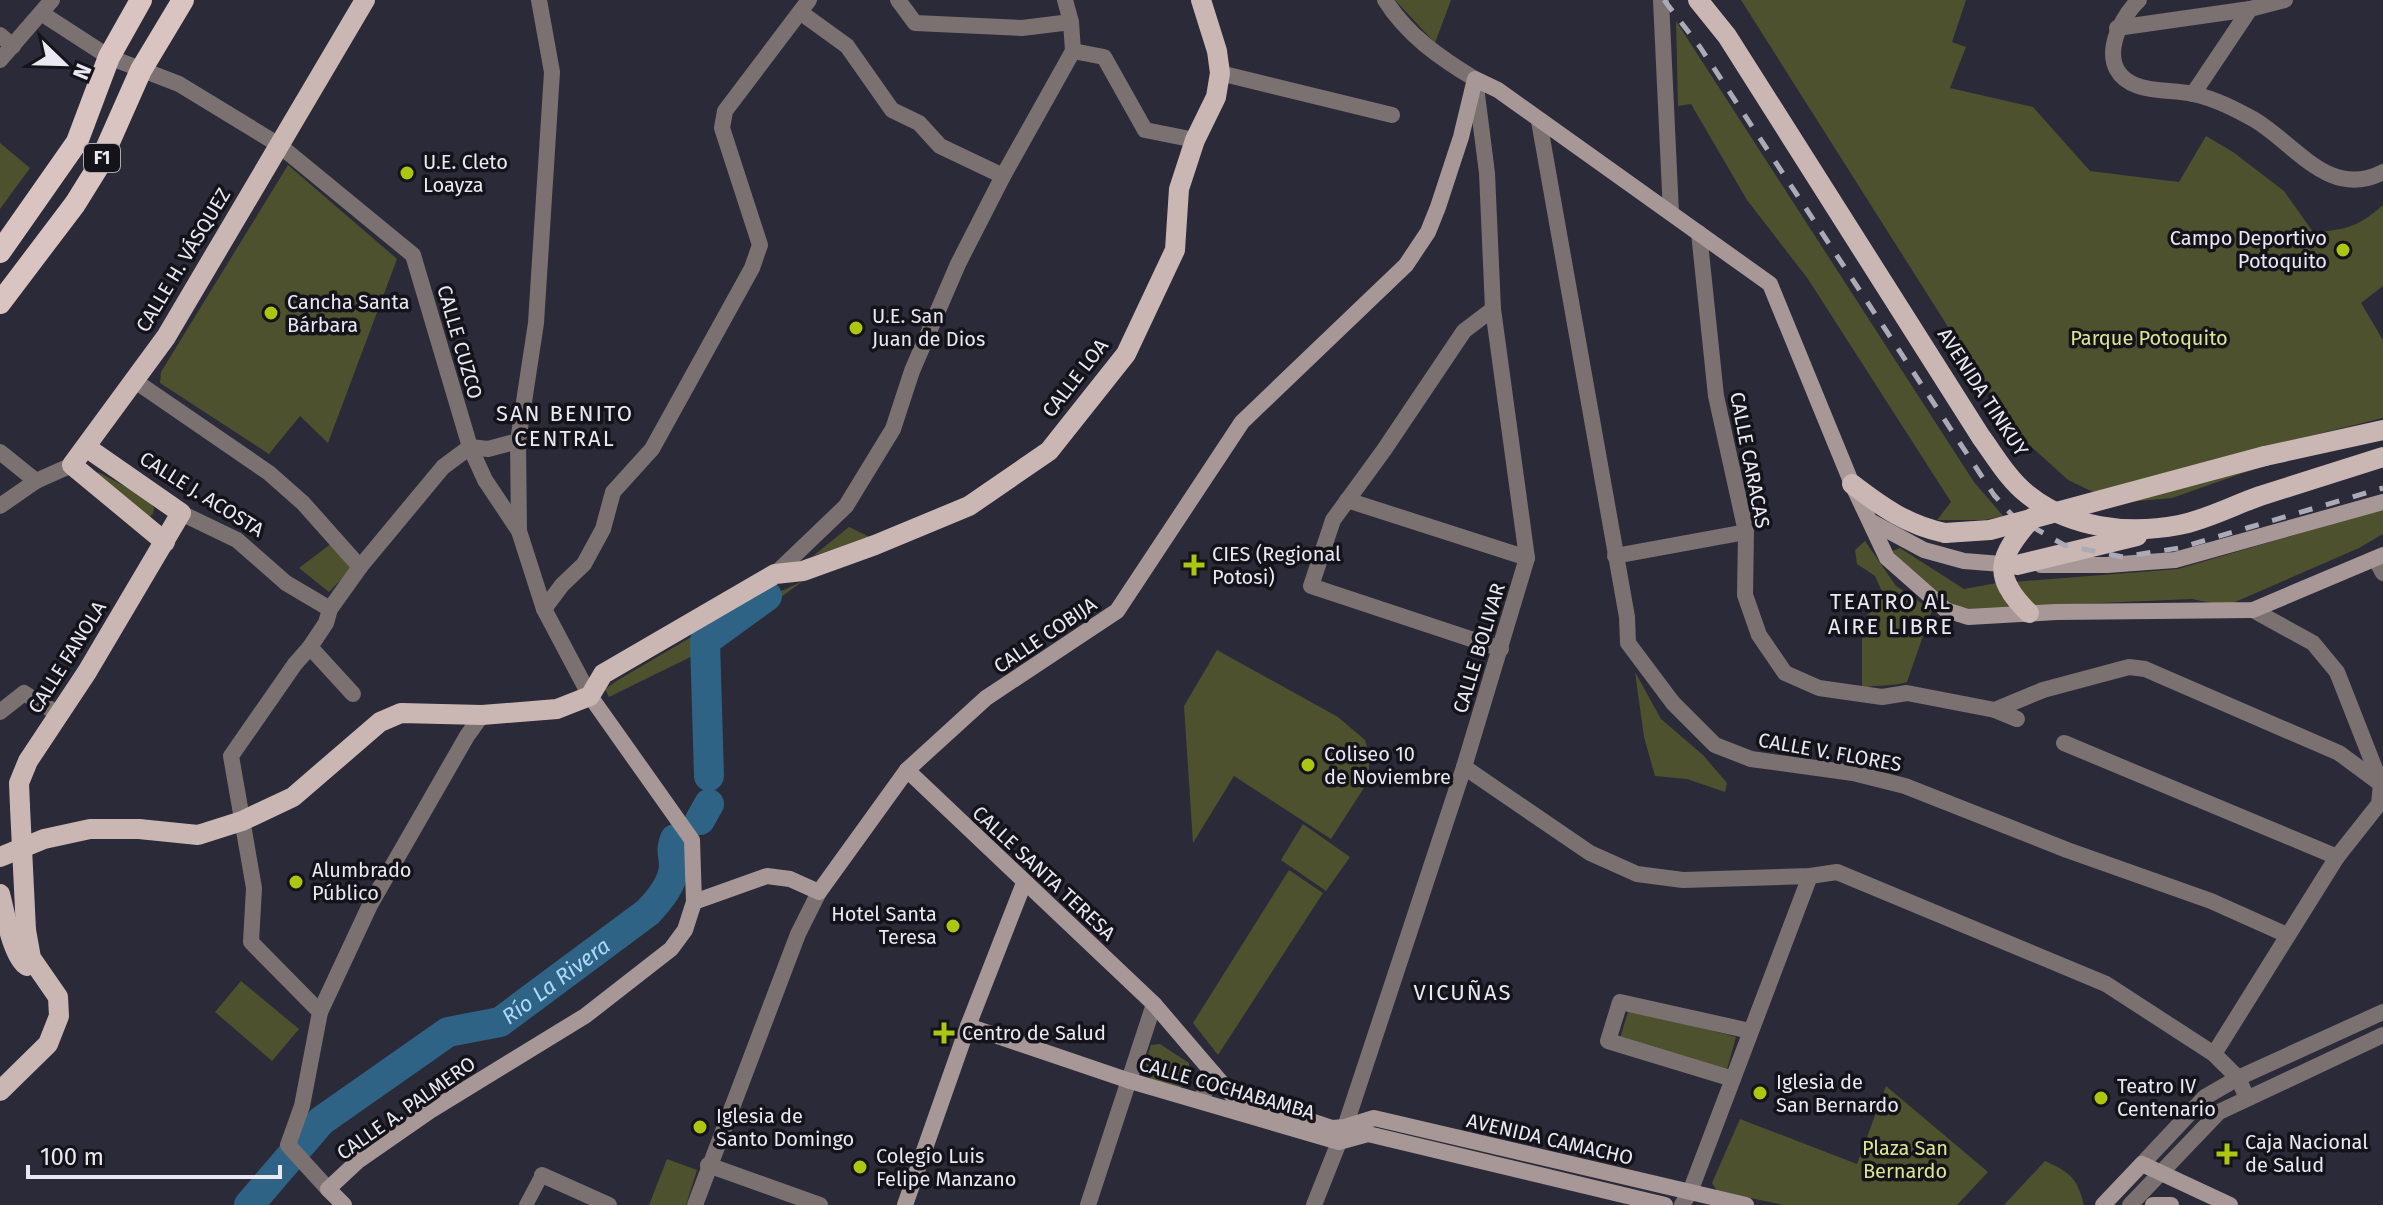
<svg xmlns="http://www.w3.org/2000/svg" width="2383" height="1205" viewBox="0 0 2383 1205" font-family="'Fira Sans',sans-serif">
	<rect width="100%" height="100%" fill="#2b2a38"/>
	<!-- green -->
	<g fill="#4d512e">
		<polygon points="1395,0 1451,0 1435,43"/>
		<path d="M 1741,0 L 1966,0 L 1952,42 L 1966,47 L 1950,88 L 2033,107 L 2090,171 L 2179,182 L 2206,136 L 2233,152 L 2284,191 L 2313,232 C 2346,230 2358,227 2383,205 L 2383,286 L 2361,303 L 2383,340 L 2383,418 L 2264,447 L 2266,465 L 2172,498 L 2116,503 L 2068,480 L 2014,431 Z"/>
		<polygon points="1676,21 1974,482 2003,516 1984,520 1937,520 1951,502 1808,279 1747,200 1691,104 1678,106"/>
		<polygon points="0,143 30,168 0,209"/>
		<polygon points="288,165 397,259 328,443 300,416 269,454 160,383 161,372"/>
		<polygon points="98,472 149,499 154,508 153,514 148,518 95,476"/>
		<polygon points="2383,509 2383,534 2359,548 2226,606 2192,599 2032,606 2013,582 2178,569"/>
		<polygon points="849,527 870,537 813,556"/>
		<polygon points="336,540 359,561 329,592 299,568"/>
		<path d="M 1865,541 L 1896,586 L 1932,610 L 1907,682 C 1891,687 1878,684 1862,688 L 1862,621 L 1884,596 L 1875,576 L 1857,564 L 1855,550 Z"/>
		<path d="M 1900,548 L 1964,589 L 1997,583 L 2001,596 L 2013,607 C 2001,609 1987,612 1974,611 C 1948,610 1909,570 1892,551 Z"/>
		<polygon points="803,581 717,644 609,697 605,689 618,680 727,616"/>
		<polygon points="1217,650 1338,717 1365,740 1369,754 1369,780 1331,839 1234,776 1193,843 1184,706"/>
		<polygon points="1635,672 1661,719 1703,755 1727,783 1725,792 1687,779 1655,776 1644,737"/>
		<polygon points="1303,824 1350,857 1326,891 1281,860"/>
		<polygon points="1289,870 1323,893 1218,1055 1193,1023"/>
		<polygon points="241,981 299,1029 272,1061 215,1012"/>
		<polygon points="1629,1009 1736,1037 1727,1069 1620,1038"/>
		<polygon points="1160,1044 1189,1063 1189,1075 1181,1087 1170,1089 1151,1081 1145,1064 1151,1045"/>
		<polygon points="1886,1086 1988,1172 1957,1205 1783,1205 1717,1191 1712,1183 1740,1119 1857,1164"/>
		<polygon points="667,1159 697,1170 686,1205 649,1205"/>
		<path d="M 2045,1161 C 2070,1172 2077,1178 2084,1205 L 2004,1205 Z"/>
	</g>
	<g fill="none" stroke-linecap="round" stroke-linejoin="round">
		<!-- river -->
		<g stroke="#2e6385" stroke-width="30">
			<polyline points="709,776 705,641 767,596"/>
			<polyline points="700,820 709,804"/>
			<path id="s1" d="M 249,1205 L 321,1121 L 448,1032 L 500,1022 L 648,912 C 659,900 674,883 674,865 C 674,855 670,850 675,839"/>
		</g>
		<!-- pedestrian -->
		<polyline stroke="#7a7170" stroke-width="14" points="526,1205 542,1175"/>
		<!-- minor -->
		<g stroke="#7a7170" stroke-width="16">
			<polyline points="898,0 915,23 1022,28 1071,22"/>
			<polyline points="1661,0 1671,213"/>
			<path d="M 2139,0 C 2116,22 2095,71 2138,86 C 2155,92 2175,90 2193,94 C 2216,99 2235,109 2255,120 C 2296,145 2330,200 2383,172"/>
			<polyline points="800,12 847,46 892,110 919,123 940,146 1003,176"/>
			<polyline points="41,13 109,57 179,84 279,145 413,255 470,447 485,480 519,531 544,609 590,696"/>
			<polyline points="2117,28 2250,9"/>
			<polyline points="0,35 13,46"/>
			<polyline points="1073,51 1104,57 1145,130 1195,140"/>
			<polyline points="0,60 52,0"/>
			<polyline points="1220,73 1392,115"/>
			<polyline points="2193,94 2250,9 2285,0"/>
			<polyline points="1539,121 1627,617 1628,643 1673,703 1715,745 1751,759 1853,773 1905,786 2067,850 2211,901 2287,935"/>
			<polyline points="1699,233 1716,396 1746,532 1745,595 1759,635 1785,673 1819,688 1882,697 1907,693 1995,710 2043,690 2129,667 2145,669 2339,753 2381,784"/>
			<polyline points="1493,309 1464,331 1384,450 1333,520 1311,586 1501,649"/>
			<polyline points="135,381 269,473 303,503 360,567"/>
			<polyline points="0,452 36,481"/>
			<polyline points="1347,500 1527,558"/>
			<polyline points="0,506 36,481 72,465"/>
			<polyline points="181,513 237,540 286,583 330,609"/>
			<polyline points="519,530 518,441 536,323 552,72 539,0"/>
			<polyline points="1615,556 1746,532"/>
			<polyline points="2376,560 2383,573"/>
			<polyline points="775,574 846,506 893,429 912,371 958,264 1003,176 1073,51 1071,22 1065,0"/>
			<polyline points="544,609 562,585 584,564 603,529 613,492 652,449 752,268 760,245 722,128 725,111 809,0"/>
			<polyline points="310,647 353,694"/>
			<polyline points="1995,710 2017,719"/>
			<polyline points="0,712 24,693 60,715"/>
			<polyline points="2064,743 2337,857"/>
			<polyline points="1464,767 1590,853 1637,874 1683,880 1810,876 1837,872 2106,984 2214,1054 2238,1078 2247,1098"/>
			<polyline points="320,1012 370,905 467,736 482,715"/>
			<polyline points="2214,1054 2337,857 2379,804 2381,784 2337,672 2313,643 2253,610"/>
			<polyline points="1733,1079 1608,1041 1620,1002 1750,1031"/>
			<polyline points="1200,1101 1214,1074"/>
			<polyline points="708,1165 820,1205"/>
			<polyline points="542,1175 609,1205"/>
			<polyline points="328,1189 288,1145 302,1106 320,1012 251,942 254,888 231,756 295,664 310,647 326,623 330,609 360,567 443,467 470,447 488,449 518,441"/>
			<polyline points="695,1205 798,934 819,892"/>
			<polyline points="1088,1205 1154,1004"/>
			<path d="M 1314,1205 L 1345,1127 L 1464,767 L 1527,558 L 1493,309 L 1487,173 L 1475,79 C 1440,58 1407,35 1385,0"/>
			<polyline points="1682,1205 1690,1192 1810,876"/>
		</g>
		<!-- tertiary -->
		<g stroke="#7a7170" stroke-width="16">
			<polyline points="2142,1164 2205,1097 2238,1078 2383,1012"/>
			<polyline points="2130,1205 2219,1112 2383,1035"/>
		</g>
		<!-- secondary -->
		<g stroke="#a79897" stroke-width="16">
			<polyline points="1870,521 1924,550 1964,561 2014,565"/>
			<polyline points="2041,565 2107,565 2175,560 2383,502"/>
			<polyline points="907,770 1154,1004 1231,1094 1332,1128 1345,1127 1374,1118 1746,1205"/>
			<polyline points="694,902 767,876 790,879 819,892 907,770 986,698 1117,611 1242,422 1406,265 1428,232 1438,207 1461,137 1475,79 1498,90 1770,284 1852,484 1887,558 1946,610 1968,617 2056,612 2253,610 2383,555"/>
			<polyline points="968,1026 1127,1080 1339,1142 1368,1134 1665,1205"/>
			<polyline points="344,1205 328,1189 358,1161 430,1111 585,1016 671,949 685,930 694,902 692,840 590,696"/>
			<polyline points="905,1205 968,1026 1024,883"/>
			<polyline points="2103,1205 2142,1164 2230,1205"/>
			<polyline points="2153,1205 2171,1205"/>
		</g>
		<!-- primary -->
		<g stroke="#cab7b4" stroke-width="20">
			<path d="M 1698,0 L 1727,36 L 1981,437 C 1995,456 2008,479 2027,494 C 2069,528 2127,535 2179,525 C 2206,520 2234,505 2260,496 C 2301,483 2342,470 2383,457"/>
			<polyline points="2265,456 2383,430"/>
			<path d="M 1852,484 C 1882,507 1907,525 1945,533"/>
			<polyline points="165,542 72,465 166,337 365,0"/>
			<polyline points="2017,565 2137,536"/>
			<polyline points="20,807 19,783 28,761 87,672 181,513 86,447"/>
			<polyline points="0,857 44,839 90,829 139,829 198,835 242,821 293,797 380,722 401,713 482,715 557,709 590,696 603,674 775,574 803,571 875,545 969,506 1049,451 1126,354 1175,250 1179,189 1195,140 1216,97 1220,73 1217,51 1201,0"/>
			<path d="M 0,894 C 5,912 12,956 27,966"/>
			<polyline points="0,1091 48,1044 59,1016 58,997 31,958 26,930"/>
		</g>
		<!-- trunk -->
		<g stroke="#dac4c2" stroke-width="22">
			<polyline points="0,252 77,142 109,57 141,0"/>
			<polyline points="0,303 75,204 98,167 141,70 183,0"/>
		</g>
		<!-- rail -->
		<polyline stroke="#abaab6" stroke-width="5" stroke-dasharray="14 14" stroke-linecap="butt" points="1664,0 1700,47 1994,495 2012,515 2064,545 2123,557 2179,548 2383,488"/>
		<!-- primary-bridge -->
		<g stroke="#cab7b4" stroke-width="20">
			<polyline points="1945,533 1990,530 2265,456"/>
			<path d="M 2029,613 C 1990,575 1999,556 2032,518"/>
			<polyline points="20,807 26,930"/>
		</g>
	</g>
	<!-- markers -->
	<g fill="#acc611" stroke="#14131a" stroke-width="3">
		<circle cx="407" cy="173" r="8"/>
		<circle cx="2343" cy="250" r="8"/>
		<circle cx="271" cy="313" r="8"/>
		<circle cx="856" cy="328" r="8"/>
		<path d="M1190 553h8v8h8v8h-8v8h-8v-8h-8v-8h8z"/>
		<circle cx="1308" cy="765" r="8"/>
		<circle cx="296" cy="882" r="8"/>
		<circle cx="953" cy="926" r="8"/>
		<path d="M940 1021h8v8h8v8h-8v8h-8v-8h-8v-8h8z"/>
		<circle cx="1760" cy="1093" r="8"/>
		<circle cx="2101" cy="1098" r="8"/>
		<circle cx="700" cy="1127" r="8"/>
		<path d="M2223 1142h8v8h8v8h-8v8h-8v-8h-8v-8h8z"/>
		<circle cx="860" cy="1167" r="8"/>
	</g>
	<g text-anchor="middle" stroke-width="7" stroke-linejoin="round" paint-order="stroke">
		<!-- shield labels -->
		<rect fill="#14131a" stroke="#aaa9b2" stroke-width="2" x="84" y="144" width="36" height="28" rx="6"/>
		<g font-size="18" font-weight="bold" fill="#eae9f3">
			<text x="102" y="164">F1</text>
		</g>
		<!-- poi labels -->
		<g font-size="20" fill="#eae9f3" stroke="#14131a" text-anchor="start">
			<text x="423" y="169">U.E. Cleto<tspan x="423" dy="23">Loayza</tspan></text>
			<text x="2327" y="245" text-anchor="end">Campo Deportivo<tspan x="2327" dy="23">Potoquito</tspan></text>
			<text x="287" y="309">Cancha Santa<tspan x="287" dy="23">Bárbara</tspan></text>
			<text x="872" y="323">U.E. San<tspan x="872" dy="23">Juan de Dios</tspan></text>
			<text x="1212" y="561">CIES (Regional<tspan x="1212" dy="23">Potosi)</tspan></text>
			<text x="1324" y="761">Coliseo 10<tspan x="1324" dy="23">de Noviembre</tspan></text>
			<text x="312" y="877">Alumbrado<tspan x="312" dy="23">Público</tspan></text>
			<text x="937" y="921" text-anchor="end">Hotel Santa<tspan x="937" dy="23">Teresa</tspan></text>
			<text x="962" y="1040">Centro de Salud</text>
			<text x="1776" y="1089">Iglesia de<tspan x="1776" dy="23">San Bernardo</tspan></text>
			<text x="2117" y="1093">Teatro IV<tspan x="2117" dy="23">Centenario</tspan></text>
			<text x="716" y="1123">Iglesia de<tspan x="716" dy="23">Santo Domingo</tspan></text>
			<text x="2245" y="1149">Caja Nacional<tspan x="2245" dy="23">de Salud</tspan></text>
			<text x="876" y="1163">Colegio Luis<tspan x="876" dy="23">Felipe Manzano</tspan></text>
		</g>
		<!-- street labels -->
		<g font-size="20" fill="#eae9f3" stroke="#14131a">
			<text transform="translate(183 260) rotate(-59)" y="7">CALLE H. VÁSQUEZ</text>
			<text transform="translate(460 342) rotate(74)" y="7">CALLE CUZCO</text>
			<text transform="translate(1075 378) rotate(-52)" y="7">CALLE LOA</text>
			<text transform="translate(1983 392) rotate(57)" y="7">AVENIDA TINKUY</text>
			<text transform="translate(1750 460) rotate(79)" y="7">CALLE CARACAS</text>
			<text transform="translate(202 494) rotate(32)" y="7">CALLE J. ACOSTA</text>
			<text transform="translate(1045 635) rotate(-34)" y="7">CALLE COBIJA</text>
			<text transform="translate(1479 648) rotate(-73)" y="7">CALLE BOLIVAR</text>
			<text transform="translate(67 657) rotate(-58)" y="7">CALLE FANOLA</text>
			<text transform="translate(1830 752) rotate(10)" y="7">CALLE V. FLORES</text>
			<text transform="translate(1044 873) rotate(43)" y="7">CALLE SANTA TERESA</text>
			<text transform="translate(1227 1088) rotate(16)" y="7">CALLE COCHABAMBA</text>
			<text transform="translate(406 1108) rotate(-35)" y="7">CALLE A. PALMERO</text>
			<text transform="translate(1550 1139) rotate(13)" y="7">AVENIDA CAMACHO</text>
		</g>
		<!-- park labels -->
		<g font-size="20" fill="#dde690" stroke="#14131a">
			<text x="2149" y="345">Parque Potoquito</text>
			<text x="1905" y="1155">Plaza San<tspan x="1905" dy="23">Bernardo</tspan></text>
		</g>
		<!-- neighbourhood labels -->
		<g font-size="22" letter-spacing="2" fill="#eae9f3" stroke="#14131a">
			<text x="565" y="421">SAN BENITO<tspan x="565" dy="25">CENTRAL</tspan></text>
			<text x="1891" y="609">TEATRO AL<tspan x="1891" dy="25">AIRE LIBRE</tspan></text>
			<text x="1463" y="1000">VICUÑAS</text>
		</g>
		<!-- water labels -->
		<g font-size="22" font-style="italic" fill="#acd9f9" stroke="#14131a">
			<text dy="8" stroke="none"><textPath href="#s1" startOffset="388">Río La Rivera</textPath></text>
		</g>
	</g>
	<!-- north arrow -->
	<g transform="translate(64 64) rotate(113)" stroke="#14131a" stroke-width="6" paint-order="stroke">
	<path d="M0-6L14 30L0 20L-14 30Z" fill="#eae9f3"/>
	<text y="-12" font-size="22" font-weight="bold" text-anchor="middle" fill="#eae9f3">N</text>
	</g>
	<!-- scale -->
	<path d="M28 1165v12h252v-12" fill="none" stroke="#eae9f3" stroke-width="4"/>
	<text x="40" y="1165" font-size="24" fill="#eae9f3" stroke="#14131a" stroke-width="6" paint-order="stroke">100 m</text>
</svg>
